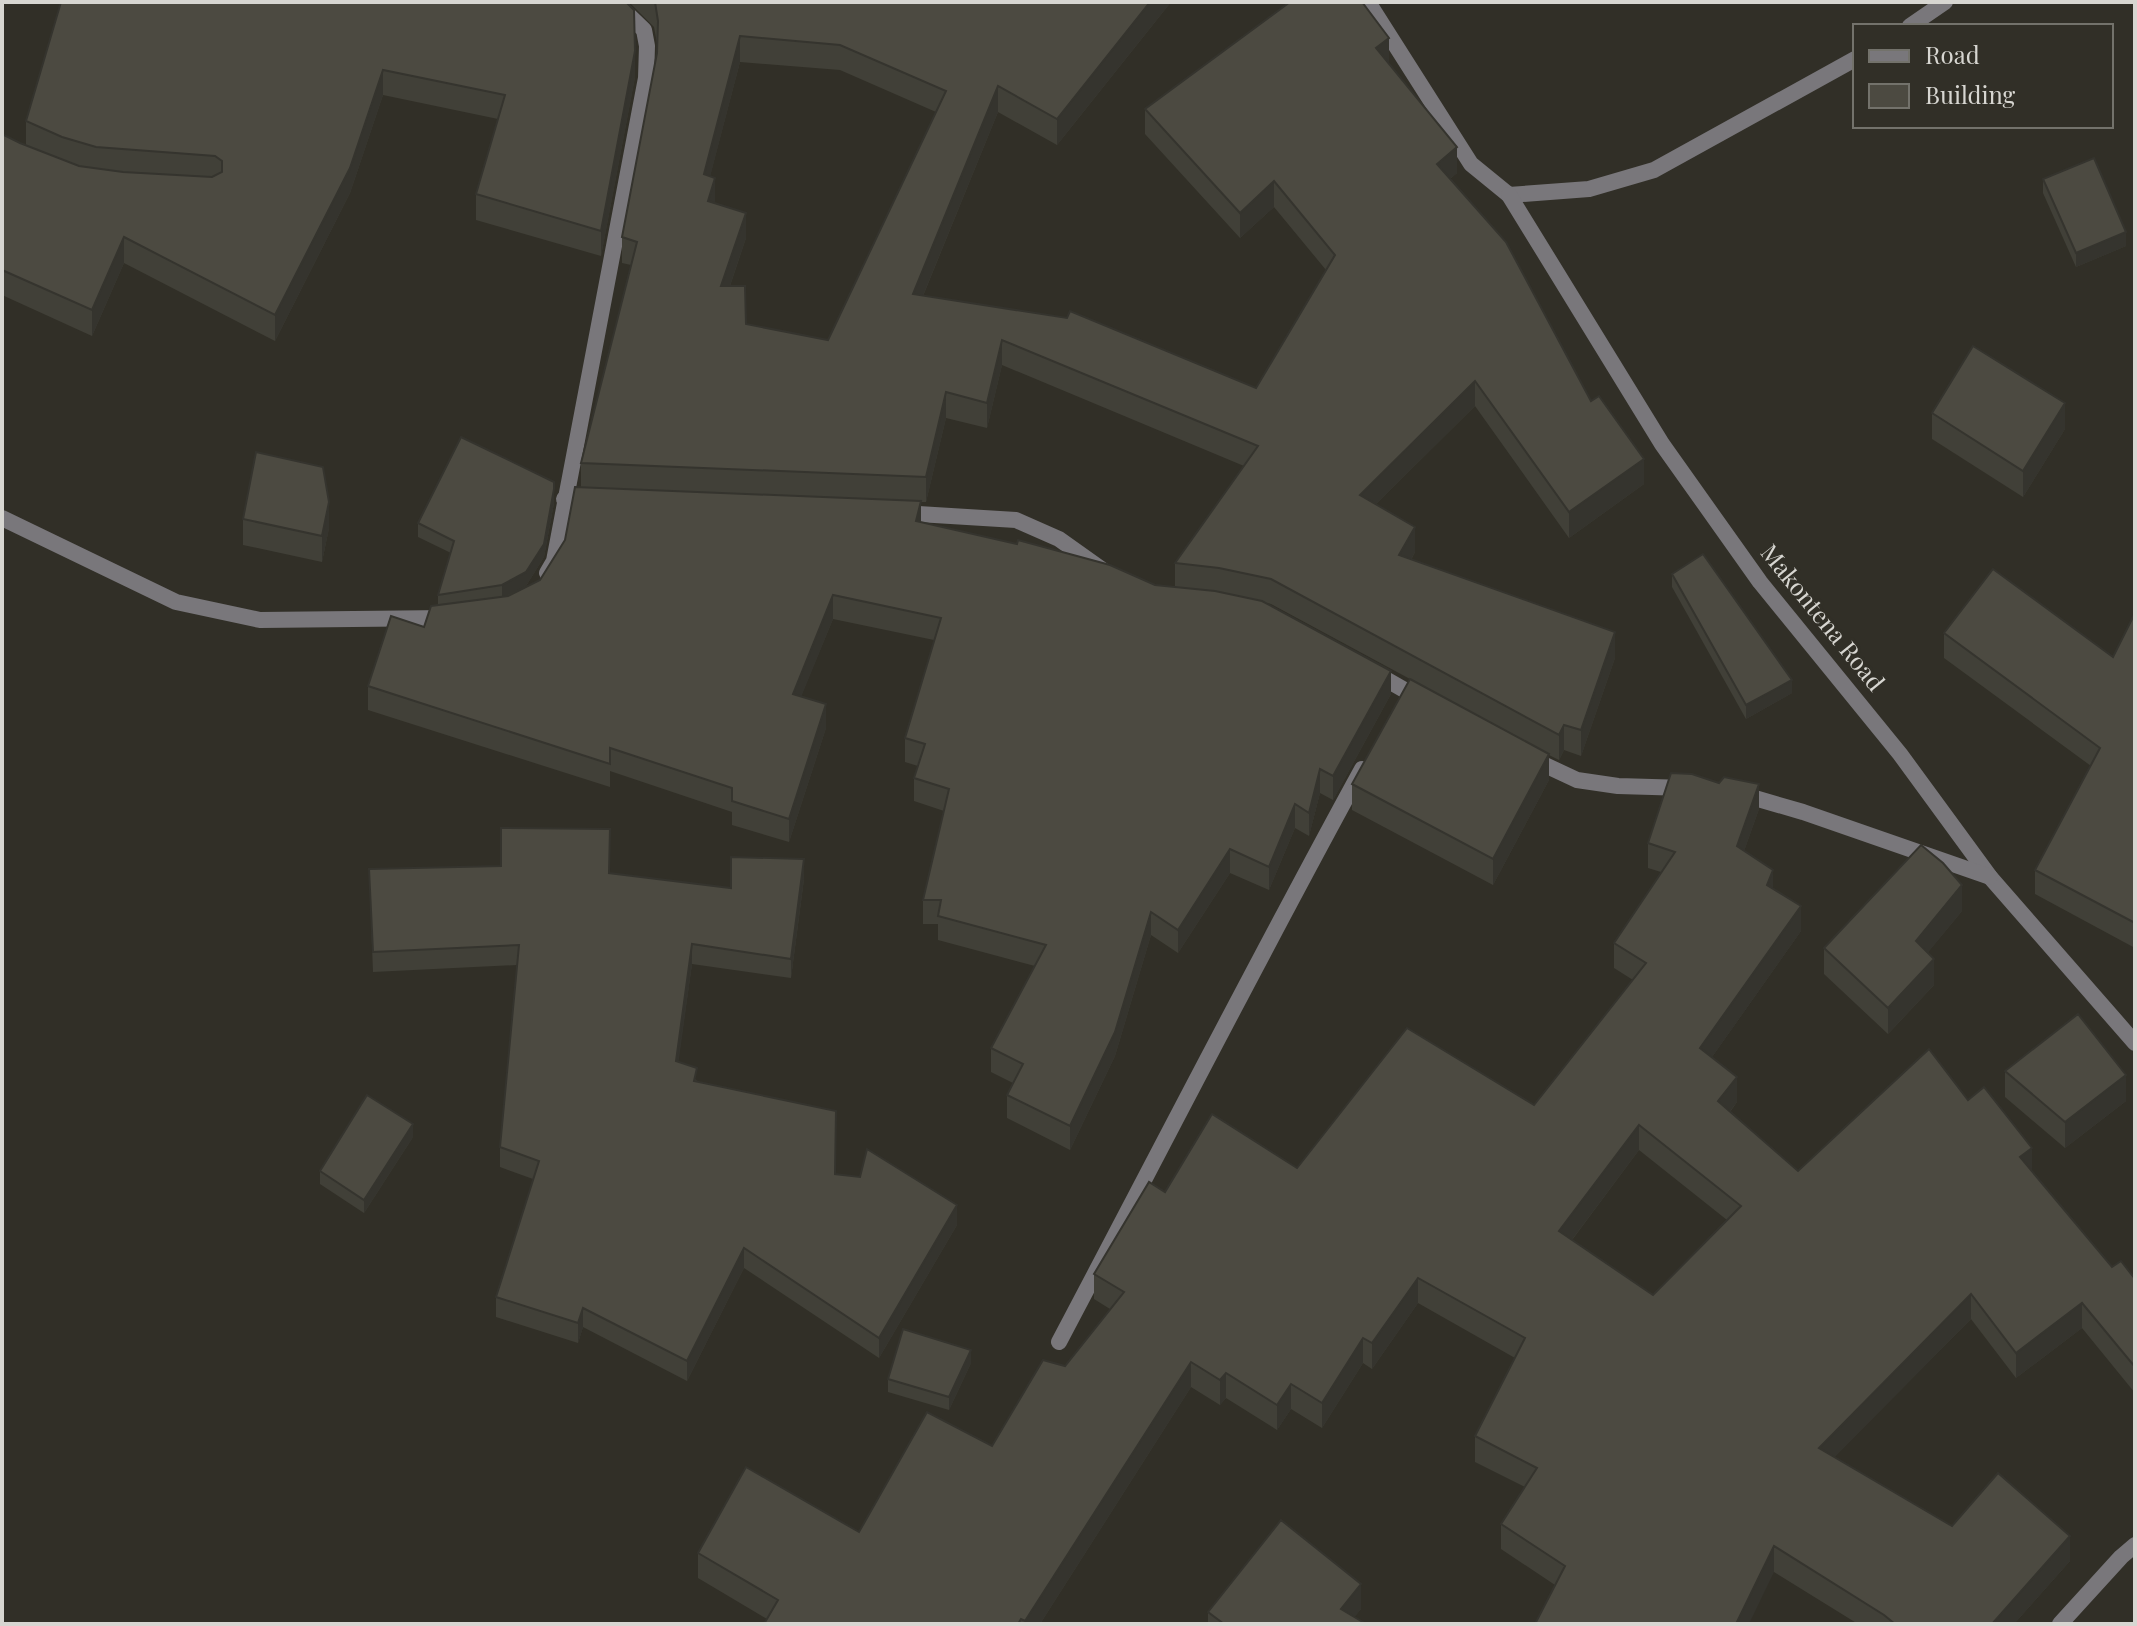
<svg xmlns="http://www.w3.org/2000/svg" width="2137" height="1626" viewBox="0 0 2137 1626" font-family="'Playfair Display',serif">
	<rect width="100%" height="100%" fill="#312f27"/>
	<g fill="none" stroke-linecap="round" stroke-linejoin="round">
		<!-- minor -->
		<g stroke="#79777b" stroke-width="16">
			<polyline points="1368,2 1471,164 1509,195 1589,189 1654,170 1855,59"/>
			<polyline points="1910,26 1945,2"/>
			<polyline points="1509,195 1662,444 1760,582 1900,754 1990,877 2135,1043"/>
			<polyline points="564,499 595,501"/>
			<polyline points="902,513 1016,520 1059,539 1104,571"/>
			<polyline points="2,518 176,602 260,620 447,618"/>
			<polyline points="547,573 554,561 646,78 647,46 644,30 615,2"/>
			<polyline points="1373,672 1422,700"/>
			<polyline points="1530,758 1577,780 1618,786 1686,788"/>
			<polyline points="1741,794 1803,812 1990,877"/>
			<path d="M 1059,1342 C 1160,1151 1258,959 1362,769"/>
			<polyline points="2060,1624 2121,1557 2135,1545"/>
		</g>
	</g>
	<!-- wall -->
	<g fill="#414038" fill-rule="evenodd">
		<polygon points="61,2 635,77 601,256 476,220 476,194 498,119 383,95 350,193 275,341 124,263 92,336 2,295 2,134 26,146 26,121"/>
		<path d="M 629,2 L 1171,2 L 1057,145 L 998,112 L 923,296 L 1256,388 L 1326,270 L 1274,207 L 1240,238 L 1145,134 L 1145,109 L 1389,64 L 1457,173 L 1450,179 L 1644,484 L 1569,538 L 1475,406 L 1376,504 L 1415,552 L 1411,560 L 1615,658 L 1581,756 L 1564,750 L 1559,760 L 1549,755 L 1549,780 L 1493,885 L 1352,810 L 1352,784 L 1410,679 L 1271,604 L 1267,603 L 1391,694 L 1333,800 L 1320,793 L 1309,836 L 1295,828 L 1269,890 L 1230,873 L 1178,953 L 1151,935 L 1115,1056 L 1070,1150 L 1007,1118 L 1007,1095 L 1013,1083 L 991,1072 L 991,1048 L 1035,966 L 938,940 L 938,924 L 923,924 L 923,900 L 944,811 L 914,801 L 914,778 L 918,766 L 905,762 L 905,738 L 934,640 L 833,619 L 801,696 L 826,728 L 789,842 L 732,825 L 732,812 L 610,771 L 610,787 L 368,710 L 368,686 L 424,627 L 438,606 L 438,595 L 451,553 L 418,537 L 418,523 L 554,503 L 544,557 L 526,586 L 506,596 L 540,580 L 565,540 L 581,487 L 581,463 L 631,265 L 622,263 L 622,237 L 657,53 L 657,43 L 654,27 ZM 740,62 L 840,70 L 936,112 L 828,340 L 746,324 L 730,286 L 746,238 L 715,203 L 710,176 ZM 1002,365 L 1244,466 L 1175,563 L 1175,587 L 1155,585 L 921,523 L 921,502 L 926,502 L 946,418 L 987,428 Z"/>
		<polygon points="2043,179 2126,246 2076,267 2043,193"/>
		<polygon points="1932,413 2065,429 2023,497 1932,439"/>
		<polygon points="243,519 329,528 322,562 243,545"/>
		<polygon points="1672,574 1792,693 1746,719 1672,587"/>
		<polygon points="2135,615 2135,948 2035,894 2035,870 2091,766 1944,658 1944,633 2113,657"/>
		<path d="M 1759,809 L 1744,851 L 1773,889 L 1801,931 L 1712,1057 L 1737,1102 L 1730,1112 L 1798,1171 L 1968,1100 L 2032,1172 L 2112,1267 L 2135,1279 L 2135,1393 L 2082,1328 L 2016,1378 L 1971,1319 L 1834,1457 L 1952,1526 L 2070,1561 L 2014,1624 L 1858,1624 L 1774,1572 L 1555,1585 L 1501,1549 L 1501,1524 L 1525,1487 L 1475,1462 L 1475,1436 L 1515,1358 L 1418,1303 L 1372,1369 L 1363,1363 L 1322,1428 L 1291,1409 L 1277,1430 L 1226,1398 L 1220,1405 L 1191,1387 L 1040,1624 L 764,1624 L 767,1619 L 698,1578 L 698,1553 L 859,1532 L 992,1446 L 1065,1366 L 1110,1309 L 1094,1299 L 1094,1274 L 1165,1192 L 1297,1168 L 1534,1105 L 1633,980 L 1614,968 L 1614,943 L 1661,872 L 1648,868 L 1648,843 ZM 1639,1150 L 1727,1220 L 1653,1295 L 1572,1240 Z"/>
		<polygon points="501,866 609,873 731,888 804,879 791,978 692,964 678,1062 697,1081 835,1174 957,1225 879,1358 744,1268 687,1381 583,1327 578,1343 496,1317 496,1297 533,1179 500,1167 500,1147 517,965 373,972 369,869"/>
		<polygon points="1962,911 1928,952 1934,985 1888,1034 1824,974 1824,948"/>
		<polygon points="2005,1071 2126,1101 2065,1148 2005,1097"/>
		<polygon points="413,1137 364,1213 320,1184 320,1171"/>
		<polygon points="971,1363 949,1410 888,1392 888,1379"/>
		<polygon points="1361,1609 1354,1617 1366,1624 1208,1624 1208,1612"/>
	</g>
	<!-- shaded-wall -->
	<g fill="#35342e">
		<polygon points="1150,2 1171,2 1057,145 1057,119"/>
		<polygon points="740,36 740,62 704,200 704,174"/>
		<polygon points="1389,38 1389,64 1376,48"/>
		<polygon points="635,51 635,77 601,256 601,231"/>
		<polygon points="383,70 383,95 350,193 275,341 275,315"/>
		<polygon points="998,86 998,112 913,320 913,294"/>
		<polygon points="1457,147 1457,173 1437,190 1437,164"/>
		<polygon points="715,178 715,204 708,201"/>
		<polygon points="1274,181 1274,207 1240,238 1240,213"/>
		<polygon points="746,213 746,238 721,312 721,286"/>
		<polygon points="2126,232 2126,246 2076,267 2076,253"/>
		<polygon points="124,237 124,263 92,336 92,310"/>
		<polygon points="1002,340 1002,365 987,428 987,403"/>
		<polygon points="1475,381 1475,406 1360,520 1360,495"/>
		<polygon points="946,392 946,418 926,502 926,477"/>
		<polygon points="2065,403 2065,429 2023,497 2023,471"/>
		<polygon points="1644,459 1644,484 1569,538 1569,512"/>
		<polygon points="554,489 554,503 544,557 526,586 502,598 502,585"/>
		<polygon points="921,501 921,524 916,521"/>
		<polygon points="329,502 329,528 322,562 322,536"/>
		<polygon points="1415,527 1415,552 1399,581 1399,555"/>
		<polygon points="833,595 833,619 793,717 793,694"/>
		<polygon points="1615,632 1615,658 1581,756 1581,730"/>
		<polygon points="1391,671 1391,694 1333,800 1333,776"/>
		<polygon points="1792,680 1792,693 1746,719 1746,705"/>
		<polygon points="826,704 826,728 789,842 789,819"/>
		<polygon points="1564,725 1564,750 1559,760 1559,735"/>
		<polygon points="1549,754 1549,780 1493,885 1493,859"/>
		<polygon points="1320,769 1320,793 1309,836 1309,813"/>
		<polygon points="1759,784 1759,809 1737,871 1737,846"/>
		<polygon points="1295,804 1295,828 1269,890 1269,867"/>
		<polygon points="1230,849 1230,873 1178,953 1178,930"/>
		<polygon points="804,859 804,879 791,978 791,959"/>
		<polygon points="1773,870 1773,896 1767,885"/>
		<polygon points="1962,885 1962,911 1916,967 1916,941"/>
		<polygon points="1801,906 1801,931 1700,1074 1700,1048"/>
		<polygon points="1151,912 1151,935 1115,1056 1070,1150 1070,1126"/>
		<polygon points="692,944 692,964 676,1081 676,1061"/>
		<polygon points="1934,959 1934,985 1888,1034 1888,1008"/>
		<polygon points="2126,1075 2126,1101 2065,1148 2065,1122"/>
		<polygon points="1737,1077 1737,1102 1718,1127 1718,1101"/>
		<polygon points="413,1124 413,1137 364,1213 364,1200"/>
		<polygon points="1639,1125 1639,1150 1559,1257 1559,1231"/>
		<polygon points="2032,1148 2032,1174 2020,1157"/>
		<polygon points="957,1205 957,1225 879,1358 879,1338"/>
		<polygon points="744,1248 744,1268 687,1381 687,1361"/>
		<polygon points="1418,1278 1418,1303 1372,1369 1372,1343"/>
		<polygon points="1971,1294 1971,1319 1819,1473 1819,1448"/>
		<polygon points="2082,1303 2082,1328 2016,1378 2016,1353"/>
		<polygon points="583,1308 583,1327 578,1343 578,1323"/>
		<polygon points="1363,1338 1363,1363 1322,1428 1322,1403"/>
		<polygon points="971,1350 971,1363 949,1410 949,1397"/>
		<polygon points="1191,1362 1191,1387 1040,1624 1025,1624 1025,1621"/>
		<polygon points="1226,1373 1226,1398 1220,1405 1220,1380"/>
		<polygon points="1291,1384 1291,1409 1277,1430 1277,1405"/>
		<polygon points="2070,1536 2070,1561 2014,1624 1992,1624"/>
		<polygon points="1774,1546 1774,1572 1749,1624 1736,1624"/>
		<polygon points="1361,1584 1361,1609 1349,1624 1341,1609"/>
	</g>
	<!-- building -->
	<g fill="#4c4a41" stroke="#35342e" stroke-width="2" fill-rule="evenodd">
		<polygon points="61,2 626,2 634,10 635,51 601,231 476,194 505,95 383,70 350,168 275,315 124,237 92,310 2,270 2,134 20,143 79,166 123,172 212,177 222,172 222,161 215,156 96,147 62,137 26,121"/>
		<path d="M 655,2 L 1150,2 L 1057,119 L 998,86 L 913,294 L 1067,318 L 1070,311 L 1256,388 L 1335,255 L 1274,181 L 1240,213 L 1145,109 L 1290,2 L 1362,2 L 1389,38 L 1376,48 L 1457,147 L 1437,164 L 1506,242 L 1591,401 L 1599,396 L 1644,459 L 1569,512 L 1475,381 L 1360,495 L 1415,527 L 1399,555 L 1615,632 L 1581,730 L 1564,725 L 1559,735 L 1271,579 L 1219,568 L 1175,563 L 1258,446 L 1002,340 L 987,403 L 946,392 L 926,477 L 581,463 L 637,242 L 622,237 L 657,53 L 658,21 ZM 740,36 L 840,45 L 946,91 L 828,340 L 746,324 L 745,286 L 721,286 L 746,213 L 708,201 L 715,178 L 704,174 Z"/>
		<polygon points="2094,158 2126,232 2076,253 2043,179"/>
		<polygon points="1973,346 2065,403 2023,471 1932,413"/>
		<polygon points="461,437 554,482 554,489 544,544 526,572 502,585 438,595 454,541 418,523"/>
		<polygon points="256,452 323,467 329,502 322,536 243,519"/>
		<polygon points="575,487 921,501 916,521 1017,544 1018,540 1110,565 1155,585 1215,591 1262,601 1391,671 1333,776 1320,769 1309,813 1295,804 1269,867 1230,849 1178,930 1151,912 1115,1032 1070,1126 1007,1095 1023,1064 991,1048 1046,945 938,916 941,900 923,900 949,789 914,778 925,744 905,738 941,618 833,595 793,694 826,704 789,819 732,801 732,788 610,748 610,764 368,686 391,616 424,627 431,606 508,596 540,580 565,540"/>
		<polygon points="1703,554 1792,680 1746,705 1672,574"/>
		<polygon points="1993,569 2113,657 2134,615 2135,615 2135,923 2035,870 2100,748 1944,633"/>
		<polygon points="1410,679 1549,754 1493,859 1352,784"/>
		<path d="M 1671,773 L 1692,774 L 1719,783 L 1724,777 L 1759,784 L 1737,846 L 1773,870 L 1767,885 L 1801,906 L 1700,1048 L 1737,1077 L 1718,1101 L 1798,1171 L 1929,1049 L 1968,1100 L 1984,1087 L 2032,1148 L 2020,1157 L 2112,1267 L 2121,1261 L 2135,1279 L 2135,1367 L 2082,1303 L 2016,1353 L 1971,1294 L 1819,1448 L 1952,1526 L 1998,1473 L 2070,1536 L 1992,1624 L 1895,1624 L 1884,1615 L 1774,1546 L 1736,1624 L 1535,1624 L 1565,1566 L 1501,1524 L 1537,1468 L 1475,1436 L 1525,1338 L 1418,1278 L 1372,1343 L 1363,1338 L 1322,1403 L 1291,1384 L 1277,1405 L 1226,1373 L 1220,1380 L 1191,1362 L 1025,1621 L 1021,1619 L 1018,1624 L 764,1624 L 778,1600 L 698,1553 L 746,1467 L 859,1532 L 927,1412 L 992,1446 L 1043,1360 L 1065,1366 L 1124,1292 L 1094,1274 L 1149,1182 L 1165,1192 L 1212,1114 L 1297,1168 L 1407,1028 L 1534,1105 L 1646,963 L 1614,943 L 1675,852 L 1648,843 ZM 1639,1125 L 1741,1206 L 1653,1295 L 1559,1231 Z"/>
		<polygon points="501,828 610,829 609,873 731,888 731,857 804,859 791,959 692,944 676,1061 697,1068 694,1081 836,1111 835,1174 860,1177 867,1149 957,1205 879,1338 744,1248 687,1361 583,1308 578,1323 496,1297 539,1161 500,1147 519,945 373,952 369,869 501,866"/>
		<polygon points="1921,845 1943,863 1962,885 1916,941 1934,959 1888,1008 1824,948"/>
		<polygon points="2078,1014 2126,1075 2065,1122 2005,1071"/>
		<polygon points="367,1095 413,1124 364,1200 320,1171"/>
		<polygon points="903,1329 971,1350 949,1397 888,1379"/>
		<polygon points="1281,1520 1361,1584 1341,1609 1366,1624 1224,1624 1208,1612"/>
	</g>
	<g text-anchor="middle" stroke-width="6" stroke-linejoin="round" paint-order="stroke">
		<!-- street labels -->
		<g font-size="24" fill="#d7d6d1" stroke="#312f27">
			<text transform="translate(1822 618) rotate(51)" y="8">Makontena Road</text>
		</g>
	</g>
	<!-- border -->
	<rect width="2137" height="1626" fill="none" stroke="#d7d6d1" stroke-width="8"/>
	<!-- legend -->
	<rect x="1853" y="24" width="260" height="104" fill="#312f27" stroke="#73726b" stroke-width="2"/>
	<rect x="1869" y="50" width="40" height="12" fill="#79777b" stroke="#73726b" stroke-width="2"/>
	<text x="1925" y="64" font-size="24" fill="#d7d6d1">Road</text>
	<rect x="1869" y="84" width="40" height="24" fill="#4c4a41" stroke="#73726b" stroke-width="2"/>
	<text x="1925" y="104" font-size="24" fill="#d7d6d1">Building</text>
</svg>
